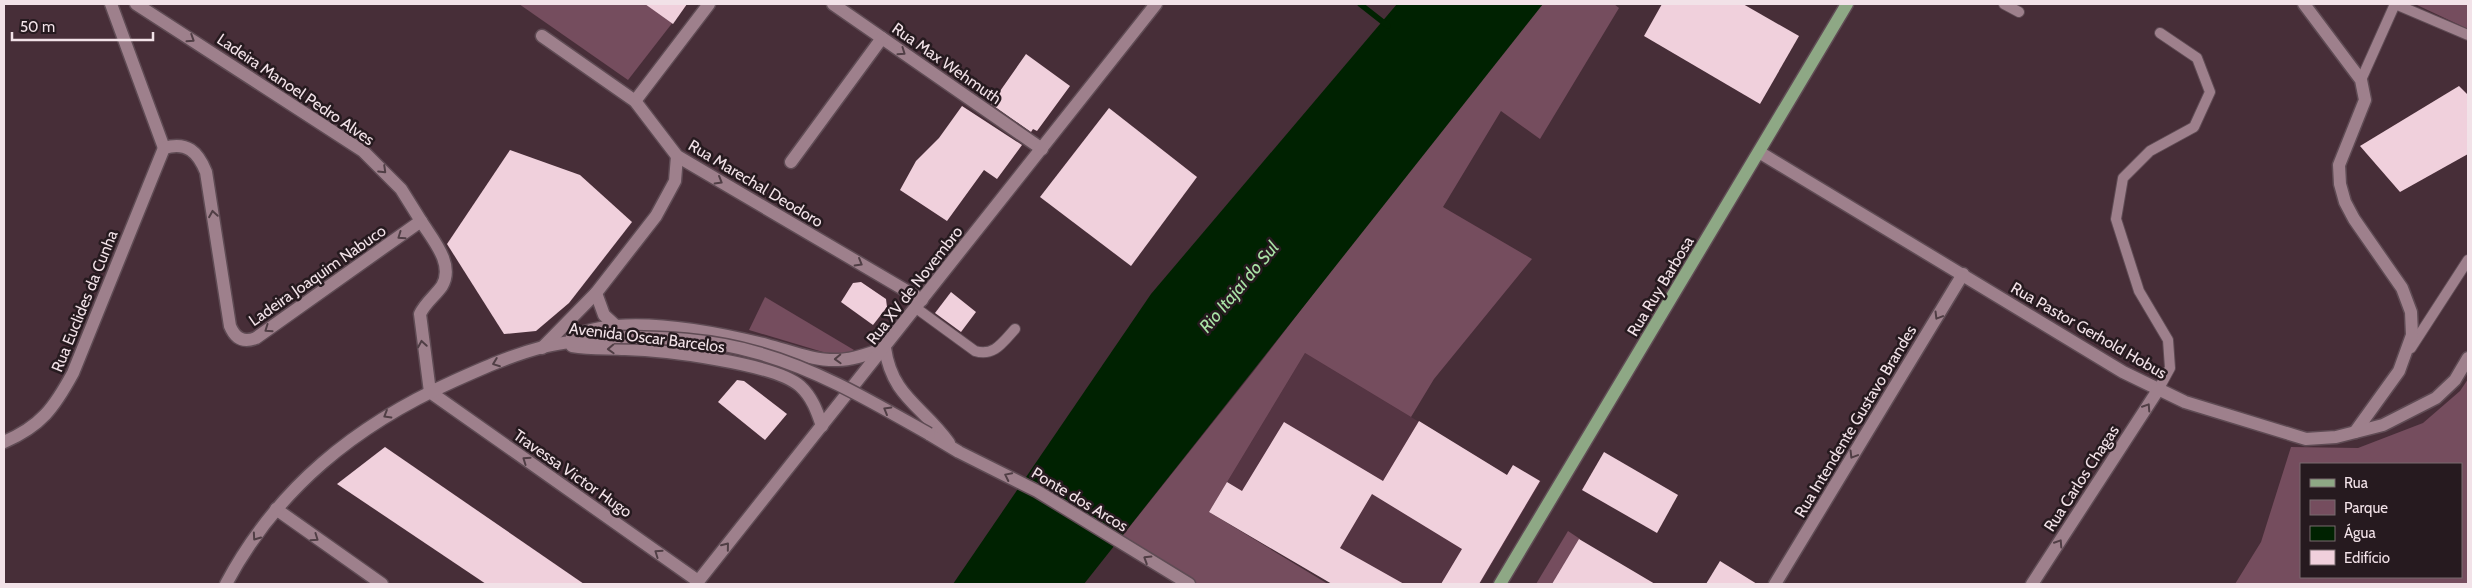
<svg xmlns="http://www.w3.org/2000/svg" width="2472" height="588" viewBox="0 0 2472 588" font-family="Cabin,sans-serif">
	<rect width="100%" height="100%" fill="#472e38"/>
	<!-- built -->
	<polygon fill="#553543" points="1305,353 1507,475 1513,465 1541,481 1480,584 1332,584 1209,512"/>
	<!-- green -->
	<g fill="#754d5e" fill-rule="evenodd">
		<polygon points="519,4 687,4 628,80"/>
		<polygon points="1537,4 1614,4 1619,8 1540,139 1501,111 1443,207 1532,259 1434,379 1411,417 1305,353 1209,512 1328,584 1197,584 1119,540 1253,372"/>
		<polygon points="2417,4 2468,4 2468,29 2417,5"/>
		<polygon points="765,297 854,350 843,358 749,330"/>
		<path d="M 2468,379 L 2468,584 L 2235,584 L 2261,542 L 2291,447 L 2358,448 L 2423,423 L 2460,391 ZM 2461,464 L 2461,577 L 2301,577 L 2301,464 Z"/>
		<polygon points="1568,531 1580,539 1553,584 1536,584"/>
	</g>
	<!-- water -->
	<polygon fill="#002201" points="1397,4 1543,4 1084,584 953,584 1151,294"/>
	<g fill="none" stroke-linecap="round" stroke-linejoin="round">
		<!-- stream -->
		<polyline stroke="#002201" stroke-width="5.5" points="1360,4 1388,26"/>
	</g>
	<!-- building -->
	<g fill="#f0d0dc">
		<polygon points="645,4 687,4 673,24"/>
		<polygon points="1662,4 1743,4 1799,36 1760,104 1644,36"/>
		<polygon points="1026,54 1070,86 1037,131 1033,129 1031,132 991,104"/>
		<polygon points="2459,86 2468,95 2468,154 2400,192 2360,146"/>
		<polygon points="962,106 1022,145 997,179 984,170 947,221 900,190 916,161 939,138"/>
		<polygon points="1109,108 1197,177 1131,266 1040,197"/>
		<polygon points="510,150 580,175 632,222 569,303 536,331 504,334 447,244"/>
		<polygon points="861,282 886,299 887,307 873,325 841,302 853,283"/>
		<polygon points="951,292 976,312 961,332 935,313"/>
		<polygon points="737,380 744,381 787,414 765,440 718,402"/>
		<polygon points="1419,421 1507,475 1513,465 1540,481 1479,584 1441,584 1462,549 1372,494 1340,548 1404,584 1332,584 1209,512 1227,482 1242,491 1284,422 1383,481"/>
		<polygon points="385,447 584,584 486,584 337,484"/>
		<polygon points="1604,452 1678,495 1657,533 1582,490"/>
		<polygon points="1579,539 1655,584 1552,584"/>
		<polygon points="1720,561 1757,584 1706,584"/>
	</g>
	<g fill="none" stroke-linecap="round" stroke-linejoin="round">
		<!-- lane casing -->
		<g stroke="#5f4b54" stroke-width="12">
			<g id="lane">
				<polyline points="2004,4 2019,12"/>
				<polyline points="2395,4 2468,35"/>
				<polyline points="2361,80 2395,4"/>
				<path d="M 916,308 L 975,351 C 994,357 1003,342 1015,329"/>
				<polyline points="2411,348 2468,260"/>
				<polyline points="2158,390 2170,368 2168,340 2139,291 2116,219 2123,178 2150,151 2194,127 2210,92 2197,58 2160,33"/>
			</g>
		</g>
		<!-- street casing -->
		<g stroke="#5f4b54" stroke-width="15">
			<g id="street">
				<polyline points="111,4 164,148"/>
				<polyline points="136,4 363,151 401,189 421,221"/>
				<polyline points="833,4 1042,149"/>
				<polyline points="2304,4 2361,80 2365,100 2339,165 2340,184 2345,202 2354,219 2402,288 2411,312 2412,335 2399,371 2355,432"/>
				<polyline points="542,36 635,101 677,156 922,300"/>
				<polyline points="635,101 709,4"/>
				<polyline points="1759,152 2123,372 2185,402 2306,439 2336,437 2383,425 2436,398 2455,380 2468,358"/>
				<polyline points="791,162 882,38"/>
				<polyline points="596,293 604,315 616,326"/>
				<polyline points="542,348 596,293 656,216 675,181 677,156"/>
				<polyline points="430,392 698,581"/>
				<polyline points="276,509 382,584"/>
				<polyline points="1775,584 1963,274"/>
				<polyline points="2032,584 2158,390"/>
			</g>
		</g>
		<!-- secondary casing -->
		<g stroke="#5f4b54" stroke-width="15">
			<g id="secondary">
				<path d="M 572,337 C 622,312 715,332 767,345 C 790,351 814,361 838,360 C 854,360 870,353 885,348"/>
				<path d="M 572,346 C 590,349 607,348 625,349 C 662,350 774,363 800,386 C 812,397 817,411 822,426"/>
				<path d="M 885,348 C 892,397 923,406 949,443"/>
				<polyline points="929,434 959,452 1037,491 1189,584"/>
				<path d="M 4,442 C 41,426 54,408 73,373 L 164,148 C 187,141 198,152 206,172 L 230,326 C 235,338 243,343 256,338 L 421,221 C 432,239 455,264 442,286 C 435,296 425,303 420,314 L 430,392"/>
				<path d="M 226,584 C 277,488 356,425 454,381 C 483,368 512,355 543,347 C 566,341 590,340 614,337"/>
				<polyline points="696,584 1156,4"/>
			</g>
		</g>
		<!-- primary casing -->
		<g stroke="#5f4b54" stroke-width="15">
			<polyline id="primary" points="1500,584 1847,4"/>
		</g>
		<!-- lane -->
		<use href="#lane" stroke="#9e808c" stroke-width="10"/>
		<!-- street -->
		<use href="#street" stroke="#9e808c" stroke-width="12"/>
		<!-- secondary -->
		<use href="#secondary" stroke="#9e808c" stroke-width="12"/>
		<!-- primary -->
		<use href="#primary" stroke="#8ea885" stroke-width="12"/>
		<!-- secondary-bridge casing -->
		<g stroke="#5f4b54" stroke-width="15" stroke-linecap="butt">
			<path id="secondary-bridge" d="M 614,337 C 662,337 711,339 758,353 C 819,370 874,403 929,434"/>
		</g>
		<!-- secondary-bridge -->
		<use href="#secondary-bridge" stroke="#9e808c" stroke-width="12"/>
	</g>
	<!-- one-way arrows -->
	<defs><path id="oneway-chevron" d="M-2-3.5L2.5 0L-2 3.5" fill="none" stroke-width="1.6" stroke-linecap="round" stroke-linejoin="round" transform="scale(1.25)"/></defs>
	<g stroke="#503e45">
		<use href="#oneway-chevron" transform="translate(191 39) rotate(33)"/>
		<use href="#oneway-chevron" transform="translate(902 52) rotate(35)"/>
		<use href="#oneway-chevron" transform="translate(383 170) rotate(44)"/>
		<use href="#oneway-chevron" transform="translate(719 181) rotate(30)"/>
		<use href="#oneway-chevron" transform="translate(213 214) rotate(-99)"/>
		<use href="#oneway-chevron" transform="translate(401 236) rotate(145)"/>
		<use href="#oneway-chevron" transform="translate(859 263) rotate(30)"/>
		<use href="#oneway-chevron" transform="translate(1938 316) rotate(121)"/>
		<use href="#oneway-chevron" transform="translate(268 329) rotate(145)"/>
		<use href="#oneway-chevron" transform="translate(422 344) rotate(-99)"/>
		<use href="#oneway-chevron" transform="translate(611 349) rotate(178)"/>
		<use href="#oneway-chevron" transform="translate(838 359) rotate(178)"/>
		<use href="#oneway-chevron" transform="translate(496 363) rotate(159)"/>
		<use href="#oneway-chevron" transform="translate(2147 407) rotate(-57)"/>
		<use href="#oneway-chevron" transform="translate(887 410) rotate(-150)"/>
		<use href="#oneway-chevron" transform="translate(387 415) rotate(149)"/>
		<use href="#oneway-chevron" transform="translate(1853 455) rotate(121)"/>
		<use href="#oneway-chevron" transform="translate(526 460) rotate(-145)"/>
		<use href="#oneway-chevron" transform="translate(1008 476) rotate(-154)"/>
		<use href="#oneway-chevron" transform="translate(256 537) rotate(125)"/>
		<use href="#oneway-chevron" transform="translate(315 538) rotate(35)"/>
		<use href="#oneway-chevron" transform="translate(2059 543) rotate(-57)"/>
		<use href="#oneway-chevron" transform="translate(726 546) rotate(-51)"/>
		<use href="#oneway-chevron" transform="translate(658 553) rotate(-145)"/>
		<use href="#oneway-chevron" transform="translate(1147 559) rotate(-148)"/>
	</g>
	<g text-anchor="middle" stroke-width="5" stroke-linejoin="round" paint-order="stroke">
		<!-- street labels -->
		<g font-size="16" fill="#f2e2e8" stroke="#261a1f">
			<text transform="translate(947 63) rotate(35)" y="6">Rua Max Wehmuth</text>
			<text transform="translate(296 89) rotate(34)" y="6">Ladeira Manoel Pedro Alves</text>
			<text transform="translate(756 183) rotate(31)" y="6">Rua Marechal Deodoro</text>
			<text transform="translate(317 275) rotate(-35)" y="6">Ladeira Joaquim Nabuco</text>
			<text transform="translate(914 285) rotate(-52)" y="6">Rua XV de Novembro</text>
			<text transform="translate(1660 286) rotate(-59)" y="6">Rua Ruy Barbosa</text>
			<text transform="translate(84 301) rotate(-68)" y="6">Rua Euclides da Cunha</text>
			<text transform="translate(2089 330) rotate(30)" y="6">Rua Pastor Gerhold Hobus</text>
			<text transform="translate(647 337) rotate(7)" y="6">Avenida Oscar Barcelos</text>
			<text transform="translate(1855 421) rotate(-59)" y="6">Rua Intendente Gustavo Brandes</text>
			<text transform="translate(573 473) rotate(35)" y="6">Travessa Victor Hugo</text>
			<text transform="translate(2081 478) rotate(-57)" y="6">Rua Carlos Chagas</text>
			<text transform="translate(1080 499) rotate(31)" y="6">Ponte dos Arcos</text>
		</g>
		<!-- water labels -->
		<g font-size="18" font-style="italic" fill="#a9e3a6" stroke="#261a1f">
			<text transform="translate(1239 287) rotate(-50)" y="6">Rio Itajaí do Sul</text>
		</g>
	</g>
	<!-- border -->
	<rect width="2472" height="588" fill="none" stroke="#f2e2e8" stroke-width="10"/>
	<!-- legend -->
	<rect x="2300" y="463" width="162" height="115" fill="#261a1f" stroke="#786a6f"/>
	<rect x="2310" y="479" width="25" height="8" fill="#8ea885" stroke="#786a6f"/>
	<text x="2344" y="488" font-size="15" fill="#f2e2e8">Rua</text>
	<rect x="2310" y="500" width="25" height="15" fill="#754d5e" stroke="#786a6f"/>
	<text x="2344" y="513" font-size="15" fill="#f2e2e8">Parque</text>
	<rect x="2310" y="526" width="25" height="15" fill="#002201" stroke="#786a6f"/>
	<text x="2344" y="538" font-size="15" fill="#f2e2e8">Água</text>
	<rect x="2310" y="550" width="25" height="15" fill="#f0d0dc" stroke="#786a6f"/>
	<text x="2344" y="563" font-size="15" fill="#f2e2e8">Edifício</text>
	<!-- scale -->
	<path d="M12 32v8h141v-8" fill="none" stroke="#f2e2e8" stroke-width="2.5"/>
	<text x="20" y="32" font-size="15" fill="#f2e2e8" stroke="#261a1f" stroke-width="4" paint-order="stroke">50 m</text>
</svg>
